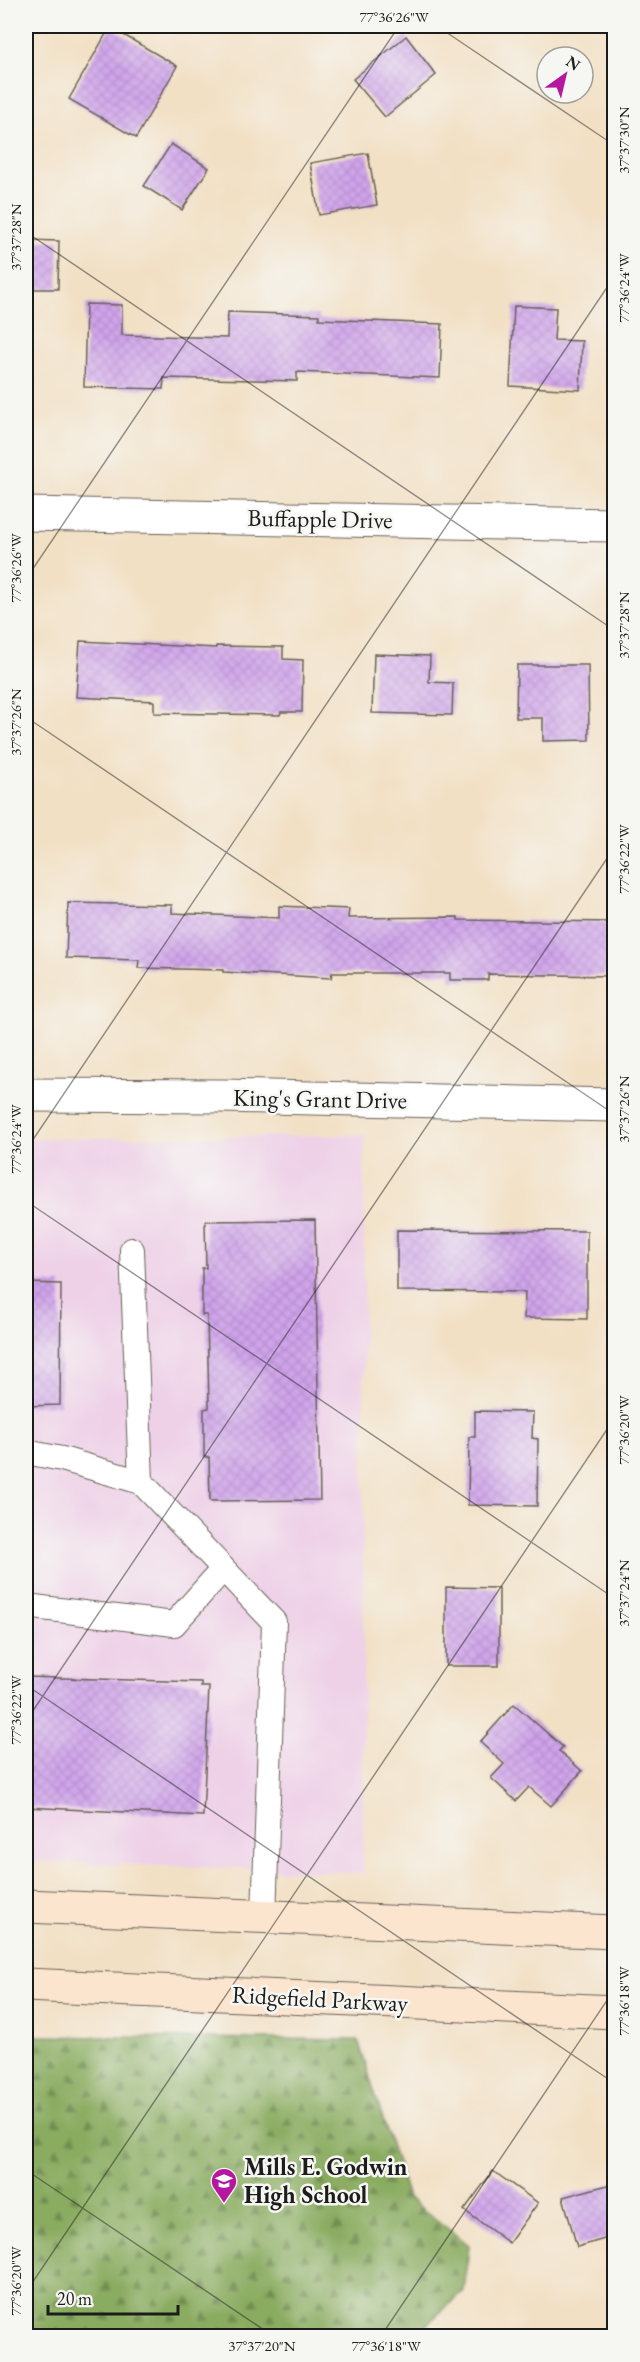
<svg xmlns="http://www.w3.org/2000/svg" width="640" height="2362" viewBox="0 0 640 2362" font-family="'EB Garamond',serif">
	<defs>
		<pattern id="forest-firs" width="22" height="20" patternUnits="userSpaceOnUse" patternTransform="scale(1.5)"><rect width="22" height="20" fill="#8aac61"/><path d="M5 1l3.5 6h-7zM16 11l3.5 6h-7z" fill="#708b4f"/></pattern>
		<pattern id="building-cross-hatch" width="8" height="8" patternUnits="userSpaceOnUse" patternTransform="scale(1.5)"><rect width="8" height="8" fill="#d0a4eb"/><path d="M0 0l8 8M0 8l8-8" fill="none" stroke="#b28dc9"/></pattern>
	</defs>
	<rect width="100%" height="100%" fill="#f6f6f2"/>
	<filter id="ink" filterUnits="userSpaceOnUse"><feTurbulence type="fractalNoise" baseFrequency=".0167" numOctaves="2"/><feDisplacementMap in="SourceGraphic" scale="12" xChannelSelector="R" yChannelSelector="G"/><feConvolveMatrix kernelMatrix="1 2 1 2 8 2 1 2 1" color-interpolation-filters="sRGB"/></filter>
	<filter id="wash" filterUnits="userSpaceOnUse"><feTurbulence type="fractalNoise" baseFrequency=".008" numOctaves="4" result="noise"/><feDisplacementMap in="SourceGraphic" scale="24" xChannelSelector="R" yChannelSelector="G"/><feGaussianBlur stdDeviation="1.35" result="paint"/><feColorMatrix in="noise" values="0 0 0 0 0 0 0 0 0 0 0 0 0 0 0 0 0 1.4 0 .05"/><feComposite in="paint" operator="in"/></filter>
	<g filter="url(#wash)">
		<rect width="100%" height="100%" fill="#f2e0c5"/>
		<!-- built -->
		<polygon fill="#eed0e7" points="364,1135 363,1873 26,1861 26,1139"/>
		<!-- forest -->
		<polygon fill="url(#forest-firs)" stroke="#53643e" stroke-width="1.5" points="26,2036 358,2040 408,2198 469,2245 464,2291 414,2336 26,2336"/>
		<g id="blocks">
			<!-- building -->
			<g fill="url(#building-cross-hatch)">
				<polygon points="110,27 177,66 136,138 69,99"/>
				<polygon points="406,36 436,75 385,117 353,79"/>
				<polygon points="171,144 209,168 182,210 144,186"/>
				<polygon points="368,153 377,205 319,215 310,163"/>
				<polygon points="26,240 59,241 58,289 26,289"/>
				<polygon points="86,304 122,305 122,335 227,338 228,312 319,315 319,319 442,324 440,378 297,372 297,381 164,378 163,389 84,387"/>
				<polygon points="514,306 556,308 554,340 582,341 580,390 510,386"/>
				<polygon points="80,641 216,648 216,646 283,647 283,659 303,660 302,712 281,712 280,715 154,713 154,701 76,697"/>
				<polygon points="374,654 430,656 429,682 453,683 452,715 372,713"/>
				<polygon points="517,665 588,665 589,740 543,741 543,718 516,718"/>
				<polygon points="68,903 172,905 172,913 279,918 279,906 349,909 348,918 458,917 458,920 615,922 615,976 488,974 488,980 450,980 450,973 332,973 331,978 223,972 223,970 138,968 139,960 66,958"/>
				<polygon points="315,1220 320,1500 210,1501 209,1457 204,1457 204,1409 209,1408 207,1315 202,1315 202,1268 206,1268 205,1221"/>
				<polygon points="397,1230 587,1231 587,1319 524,1318 525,1292 397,1291"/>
				<polygon points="26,1283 61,1284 60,1405 26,1406"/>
				<polygon points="475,1411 533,1412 532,1438 538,1439 537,1506 468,1505 469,1437 475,1437"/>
				<polygon points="446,1587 499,1588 499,1666 446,1666"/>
				<polygon points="26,1677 201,1682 201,1687 209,1687 203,1816 26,1807"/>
				<polygon points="514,1704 563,1747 559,1751 582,1771 551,1806 529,1787 516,1801 491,1778 504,1764 480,1742"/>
				<polygon points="493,2171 538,2203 509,2243 464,2210"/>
				<polygon points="615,2183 615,2236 577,2247 563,2197"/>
			</g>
		</g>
	</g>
	<g filter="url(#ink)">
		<use href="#blocks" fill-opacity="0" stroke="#676157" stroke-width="1.5"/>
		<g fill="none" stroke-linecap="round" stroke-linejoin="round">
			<!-- lane casing -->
			<g stroke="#676157" stroke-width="26">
				<g id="lane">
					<polyline points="132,1250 141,1482"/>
					<polyline points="26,1452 62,1459 141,1482 274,1622 264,1917"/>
					<polyline points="26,1606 174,1624 223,1569"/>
				</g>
			</g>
			<!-- street casing -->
			<g stroke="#676157" stroke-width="35">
				<g id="street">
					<polyline points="26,514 614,525"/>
					<polyline points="26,1095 223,1096 614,1105"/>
				</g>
			</g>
			<!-- secondary casing -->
			<g stroke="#676157" stroke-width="35">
				<g id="secondary">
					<polyline points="26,1906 614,1932"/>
					<polyline points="26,1985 614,2012"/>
				</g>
			</g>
			<!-- lane -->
			<use href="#lane" stroke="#fff" stroke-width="24"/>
			<!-- street -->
			<use href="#street" stroke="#fff" stroke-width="33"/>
			<!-- secondary -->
			<use href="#secondary" stroke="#fbe5cf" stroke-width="33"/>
		</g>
	</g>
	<!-- ticks -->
	<path fill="none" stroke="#1c1c1c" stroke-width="1.5" stroke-opacity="0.45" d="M 437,26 L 614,145M 26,232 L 614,630M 26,579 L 399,26M 26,717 L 614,1114M 26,1150 L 614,277M 26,1201 L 614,1598M 26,1685 L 614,2083M 26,1721 L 614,848M 26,2170 L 273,2336M 26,2292 L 614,1419M 381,2336 L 614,1990"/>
	<!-- icons -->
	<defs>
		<g id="school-pin" transform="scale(1.35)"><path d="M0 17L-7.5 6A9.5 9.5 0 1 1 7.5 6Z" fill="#b5179e" stroke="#f6f6f2"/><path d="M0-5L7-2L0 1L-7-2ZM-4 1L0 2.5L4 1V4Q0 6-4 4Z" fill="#fff"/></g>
	</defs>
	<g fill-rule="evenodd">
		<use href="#school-pin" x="224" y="2181"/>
	</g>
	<g text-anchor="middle" stroke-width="5" stroke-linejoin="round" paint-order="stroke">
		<!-- street labels -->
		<g font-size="24" fill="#1c1c1c" stroke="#f6f6f2">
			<text transform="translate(320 519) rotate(1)" y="8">Buffapple Drive</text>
			<text transform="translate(320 1099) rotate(1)" y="8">King's Grant Drive</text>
			<text transform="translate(320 1999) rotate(3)" y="8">Ridgefield Parkway</text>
		</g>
		<!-- poi labels -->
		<g font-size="24" font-weight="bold" fill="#1c1c1c" stroke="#f6f6f2" text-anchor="start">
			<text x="244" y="2175">Mills E. Godwin<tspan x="244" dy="28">High School</tspan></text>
		</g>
	</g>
	<!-- margin -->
	<rect width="640" height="2362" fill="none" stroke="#f6f6f2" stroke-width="66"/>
	<!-- north arrow -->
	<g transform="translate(565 75) rotate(34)"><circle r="28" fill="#f6f6f2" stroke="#9f9f9c" stroke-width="1.5"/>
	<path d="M0-4.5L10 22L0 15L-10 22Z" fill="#b5179e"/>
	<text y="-9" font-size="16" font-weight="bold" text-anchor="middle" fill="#1c1c1c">N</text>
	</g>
	<!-- scale -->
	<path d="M48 2305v9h130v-9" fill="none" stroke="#1c1c1c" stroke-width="3"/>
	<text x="57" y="2305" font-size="18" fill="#1c1c1c" stroke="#f6f6f2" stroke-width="4.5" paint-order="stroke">20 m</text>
	<rect x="33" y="33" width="574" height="2296" fill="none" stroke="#1c1c1c" stroke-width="2"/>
	<g font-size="15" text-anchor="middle" fill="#1c1c1c">
		<text x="394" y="22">77°36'26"W</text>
		<text transform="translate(624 140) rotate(-90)" y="5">37°37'30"N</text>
		<text transform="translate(16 237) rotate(-90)" y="5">37°37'28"N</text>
		<text transform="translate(624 288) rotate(-90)" y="5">77°36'24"W</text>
		<text transform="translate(16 568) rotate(-90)" y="5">77°36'26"W</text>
		<text transform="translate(624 625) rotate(-90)" y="5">37°37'28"N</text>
		<text transform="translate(16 722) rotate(-90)" y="5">37°37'26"N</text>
		<text transform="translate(624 859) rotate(-90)" y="5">77°36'22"W</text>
		<text transform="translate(624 1109) rotate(-90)" y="5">37°37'26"N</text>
		<text transform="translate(16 1139) rotate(-90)" y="5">77°36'24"W</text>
		<text transform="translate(624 1430) rotate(-90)" y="5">77°36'20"W</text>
		<text transform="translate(624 1593) rotate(-90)" y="5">37°37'24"N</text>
		<text transform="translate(16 1710) rotate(-90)" y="5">77°36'22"W</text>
		<text transform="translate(624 2001) rotate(-90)" y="5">77°36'18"W</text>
		<text transform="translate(16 2281) rotate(-90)" y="5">77°36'20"W</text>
		<text x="262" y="2351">37°37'20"N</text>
		<text x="386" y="2351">77°36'18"W</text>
	</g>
</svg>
